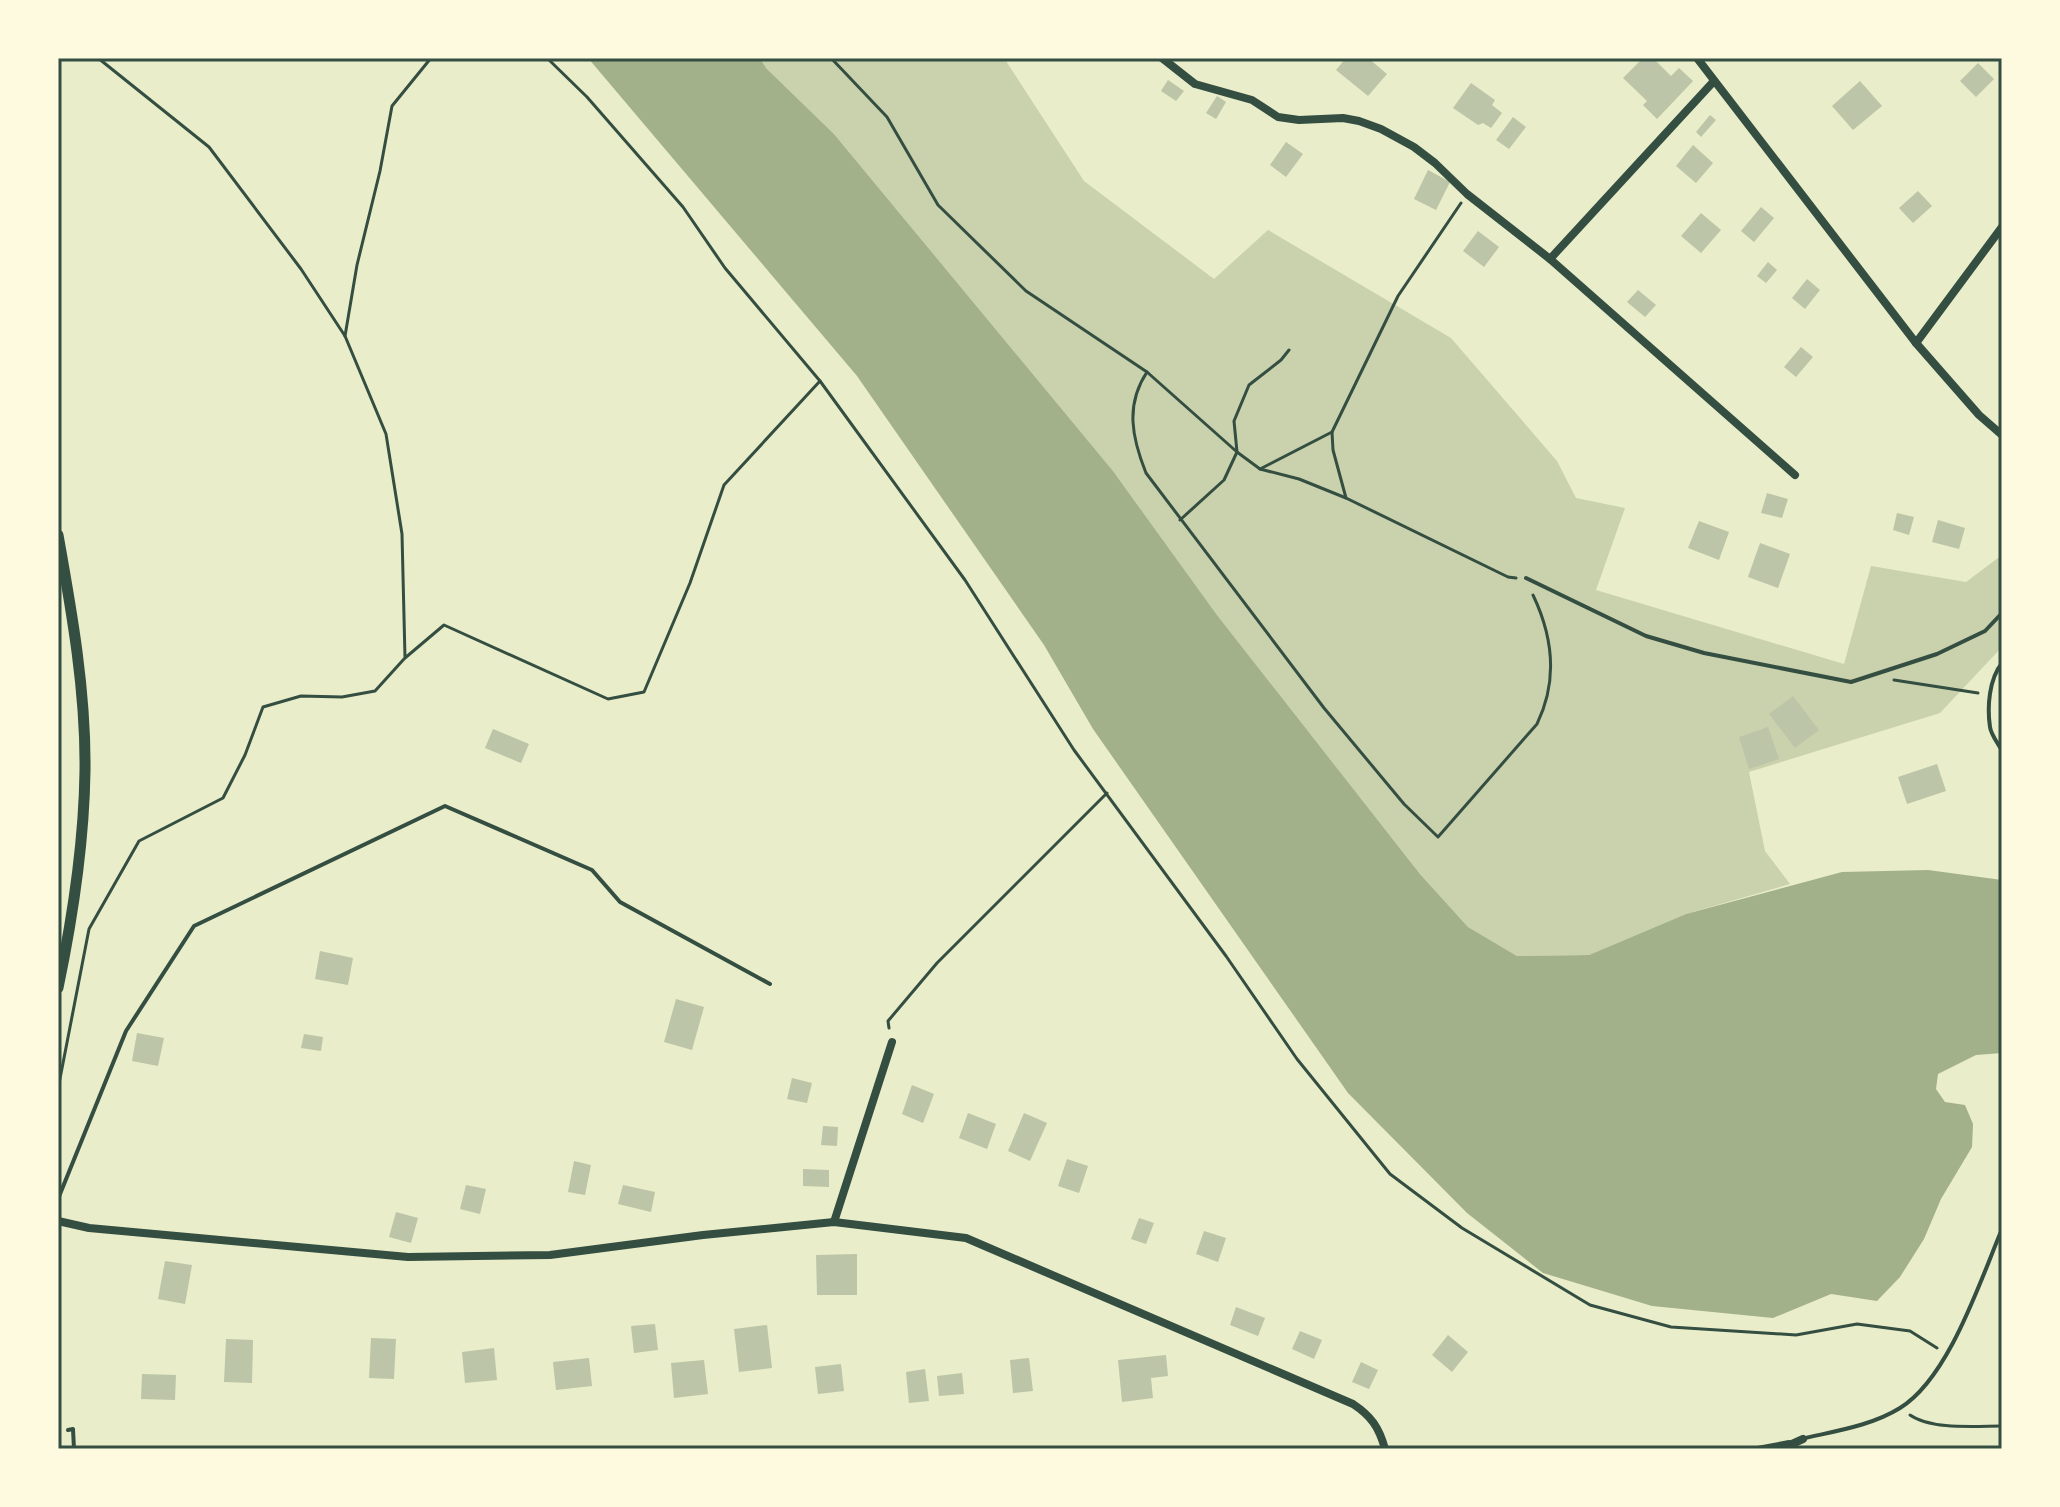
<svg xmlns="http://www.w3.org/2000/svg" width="2060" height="1507" viewBox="0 0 2060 1507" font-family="'Roboto Serif',serif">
	<rect width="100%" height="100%" fill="#e9edc9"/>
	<!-- green -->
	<polygon fill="#cad2ad" points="760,58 1004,58 1084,181 1214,279 1268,230 1451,338 1557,461 1576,498 1625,508 1596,590 1844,664 1871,566 1966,582 2002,555 2002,647 1940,713 1749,772 1765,851 1790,884 1686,914 1589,955 1517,956 1468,927 1420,874 1217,615 1113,471 834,134 766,68"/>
	<!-- water -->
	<polygon fill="#a3b18a" points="588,58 760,58 766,68 834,134 1113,471 1217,615 1420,874 1468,927 1517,956 1589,955 1686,914 1842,872 1928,870 2002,880 2002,1053 1976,1055 1938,1074 1936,1089 1945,1102 1965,1105 1973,1124 1972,1147 1941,1199 1924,1239 1900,1277 1877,1301 1831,1294 1773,1318 1652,1306 1543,1273 1467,1213 1348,1093 1093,729 1044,645 857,376"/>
	<!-- building -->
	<g fill="#bcc5a7">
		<polygon points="1346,58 1368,58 1387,74 1368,96 1336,70"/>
		<polygon points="1643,58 1653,58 1671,76 1679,68 1693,81 1657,119 1643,105 1647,101 1623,78"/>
		<polygon points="1978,63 1994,79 1976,97 1960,81"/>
		<polygon points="1168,80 1184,91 1176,101 1161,91"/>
		<polygon points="1860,81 1882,106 1853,130 1832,106"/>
		<polygon points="1471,83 1495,100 1492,105 1502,113 1491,128 1483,123 1478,125 1453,108"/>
		<polygon points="1217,96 1226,102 1216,119 1206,113"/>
		<polygon points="1710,115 1716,120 1701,137 1696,132"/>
		<polygon points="1513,117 1526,127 1509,149 1496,140"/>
		<polygon points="1286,142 1303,154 1286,177 1270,165"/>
		<polygon points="1693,145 1713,163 1696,183 1676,166"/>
		<polygon points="1428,170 1450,182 1436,210 1414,199"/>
		<polygon points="1918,191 1932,206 1913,223 1899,208"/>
		<polygon points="1761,207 1774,218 1754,242 1741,231"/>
		<polygon points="1701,213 1721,230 1701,253 1681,236"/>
		<polygon points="1478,231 1499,247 1484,267 1463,251"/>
		<polygon points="1768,262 1777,270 1766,283 1757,276"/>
		<polygon points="1807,279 1820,290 1805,309 1792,298"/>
		<polygon points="1638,290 1656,305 1645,317 1627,302"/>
		<polygon points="1801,347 1813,357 1796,377 1784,367"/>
		<polygon points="1767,493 1788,499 1782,518 1761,513"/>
		<polygon points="1897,513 1914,517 1909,535 1893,530"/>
		<polygon points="1938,520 1965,528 1959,549 1932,542"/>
		<polygon points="1699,521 1729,532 1719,560 1688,548"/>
		<polygon points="1760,543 1790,554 1778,588 1748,577"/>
		<polygon points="1793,696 1819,730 1795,748 1769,714"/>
		<polygon points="1768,727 1779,759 1749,769 1739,737"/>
		<polygon points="493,729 529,744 521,763 485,748"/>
		<polygon points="1937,764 1946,791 1907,804 1898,777"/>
		<polygon points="320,951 353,958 348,985 315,979"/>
		<polygon points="676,999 704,1007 692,1050 664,1042"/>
		<polygon points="137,1033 164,1038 158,1066 132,1061"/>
		<polygon points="304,1034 323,1037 321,1051 301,1048"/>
		<polygon points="792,1078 812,1083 807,1103 787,1099"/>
		<polygon points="912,1085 934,1094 923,1123 902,1114"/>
		<polygon points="968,1113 996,1124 987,1149 959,1138"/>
		<polygon points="1024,1113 1047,1123 1030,1161 1008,1151"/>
		<polygon points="823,1126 838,1127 837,1146 821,1145"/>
		<polygon points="1067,1159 1088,1166 1079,1193 1058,1186"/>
		<polygon points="574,1161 591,1165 585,1195 568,1192"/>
		<polygon points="803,1169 829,1170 829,1187 803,1186"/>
		<polygon points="466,1185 486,1189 480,1214 460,1209"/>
		<polygon points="623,1185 655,1192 651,1212 618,1204"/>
		<polygon points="396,1212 418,1218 411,1243 389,1237"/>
		<polygon points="1139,1218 1154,1223 1146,1244 1131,1239"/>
		<polygon points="1204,1231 1226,1238 1218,1262 1196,1254"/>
		<polygon points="857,1254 857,1295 817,1295 816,1255"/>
		<polygon points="165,1261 192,1265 185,1304 158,1299"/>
		<polygon points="1236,1307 1265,1318 1258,1336 1230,1325"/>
		<polygon points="655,1324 658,1350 634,1353 631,1326"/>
		<polygon points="767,1325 772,1368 739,1372 734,1329"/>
		<polygon points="1300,1331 1322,1340 1314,1359 1292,1349"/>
		<polygon points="1448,1335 1468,1352 1452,1372 1432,1355"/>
		<polygon points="371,1338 396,1339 394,1379 369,1378"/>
		<polygon points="226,1339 253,1340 252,1383 224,1382"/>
		<polygon points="494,1348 497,1380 465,1383 462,1352"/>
		<polygon points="1166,1355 1168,1376 1151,1378 1153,1398 1122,1402 1118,1360"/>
		<polygon points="589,1358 592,1386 556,1390 553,1362"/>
		<polygon points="1029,1358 1033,1391 1013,1393 1010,1360"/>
		<polygon points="704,1360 708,1394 674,1398 671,1363"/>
		<polygon points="1361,1362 1378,1370 1369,1389 1352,1382"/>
		<polygon points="841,1364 844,1391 818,1394 815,1367"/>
		<polygon points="925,1369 929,1401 909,1403 906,1372"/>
		<polygon points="962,1373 964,1394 939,1396 937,1376"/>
		<polygon points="142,1374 176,1375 175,1400 141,1399"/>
	</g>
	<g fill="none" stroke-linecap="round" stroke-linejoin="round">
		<!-- path -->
		<g stroke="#344e41" stroke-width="3">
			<polyline points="98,58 209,147 301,269 345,336 386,434 402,534 405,658 444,625 608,699 644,692 690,583 724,485 820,381"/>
			<polyline points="547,58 587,97 683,207 725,268 820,381 965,580 1074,750 1226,956 1297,1059 1390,1174 1462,1228 1590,1305 1671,1327 1796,1335 1857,1324 1910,1331 1937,1348"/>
			<polyline points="831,58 887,117 938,205 1026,291 1147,372 1237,452 1260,469 1299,479 1346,498 1508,577 1516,578"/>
			<polyline points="345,336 357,265 380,171 392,106 431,58"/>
			<path d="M 1147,372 C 1125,405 1132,438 1146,473 L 1324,708 L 1404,804 L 1438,837 L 1537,724 C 1558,681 1553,637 1533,595"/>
			<polyline points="1332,432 1333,450 1346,498"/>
			<polyline points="1260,469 1332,432 1398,296 1461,203"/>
			<polyline points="1180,520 1224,480 1237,452 1234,421 1249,385 1281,360 1289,350"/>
			<polyline points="1894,680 1978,693"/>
			<polyline points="889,1028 888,1021 937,963 1107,793"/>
			<polyline points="58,1089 89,929 139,841 223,798 245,755 263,707 301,696 342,697 375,691 404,659"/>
			<path d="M 1910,1415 C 1931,1430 1976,1426 2002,1426"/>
		</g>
		<!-- service -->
		<g stroke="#344e41" stroke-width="4">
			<polyline points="1526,578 1646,636 1704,653 1851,682 1937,654 1985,631 2002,613"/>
			<path d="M 2002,663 C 1989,679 1987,707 1990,727 C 1991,735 1998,743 2002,751"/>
			<polyline points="58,1199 126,1031 194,926 445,806 592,870 620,902 770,984"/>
			<polyline points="68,1430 73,1429 74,1449"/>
			<path d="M 1801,1439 C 1835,1431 1871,1426 1900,1408 C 1949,1378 1980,1281 2002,1229"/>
			<polyline points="1752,1449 1789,1442"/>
		</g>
		<!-- minor -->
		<g stroke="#344e41" stroke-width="8">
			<polyline points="1162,58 1195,84 1252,100 1278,117 1299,120 1343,118 1359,121 1381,129 1414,147 1435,163 1467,194 1550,259 1714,81"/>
			<polyline points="1697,58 1916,343 1979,415 2002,435"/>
			<polyline points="1550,259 1795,475"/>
			<polyline points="1916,343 2002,227"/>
			<path d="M 58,1221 L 89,1228 L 408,1257 L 550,1255 L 703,1235 L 834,1222 L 966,1238 L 1353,1404 C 1371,1416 1379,1427 1385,1449"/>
			<polyline points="834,1222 892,1042"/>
			<polyline points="1781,1449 1803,1439"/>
		</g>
		<!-- secondary -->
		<path stroke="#344e41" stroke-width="11" d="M 58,535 C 72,613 86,692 85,771 C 84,844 73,916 58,988"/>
	</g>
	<!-- border -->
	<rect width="2060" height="1507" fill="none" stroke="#fefae0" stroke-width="120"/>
	<rect x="60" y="60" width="1940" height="1387" fill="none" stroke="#344e41" stroke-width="3"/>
</svg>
